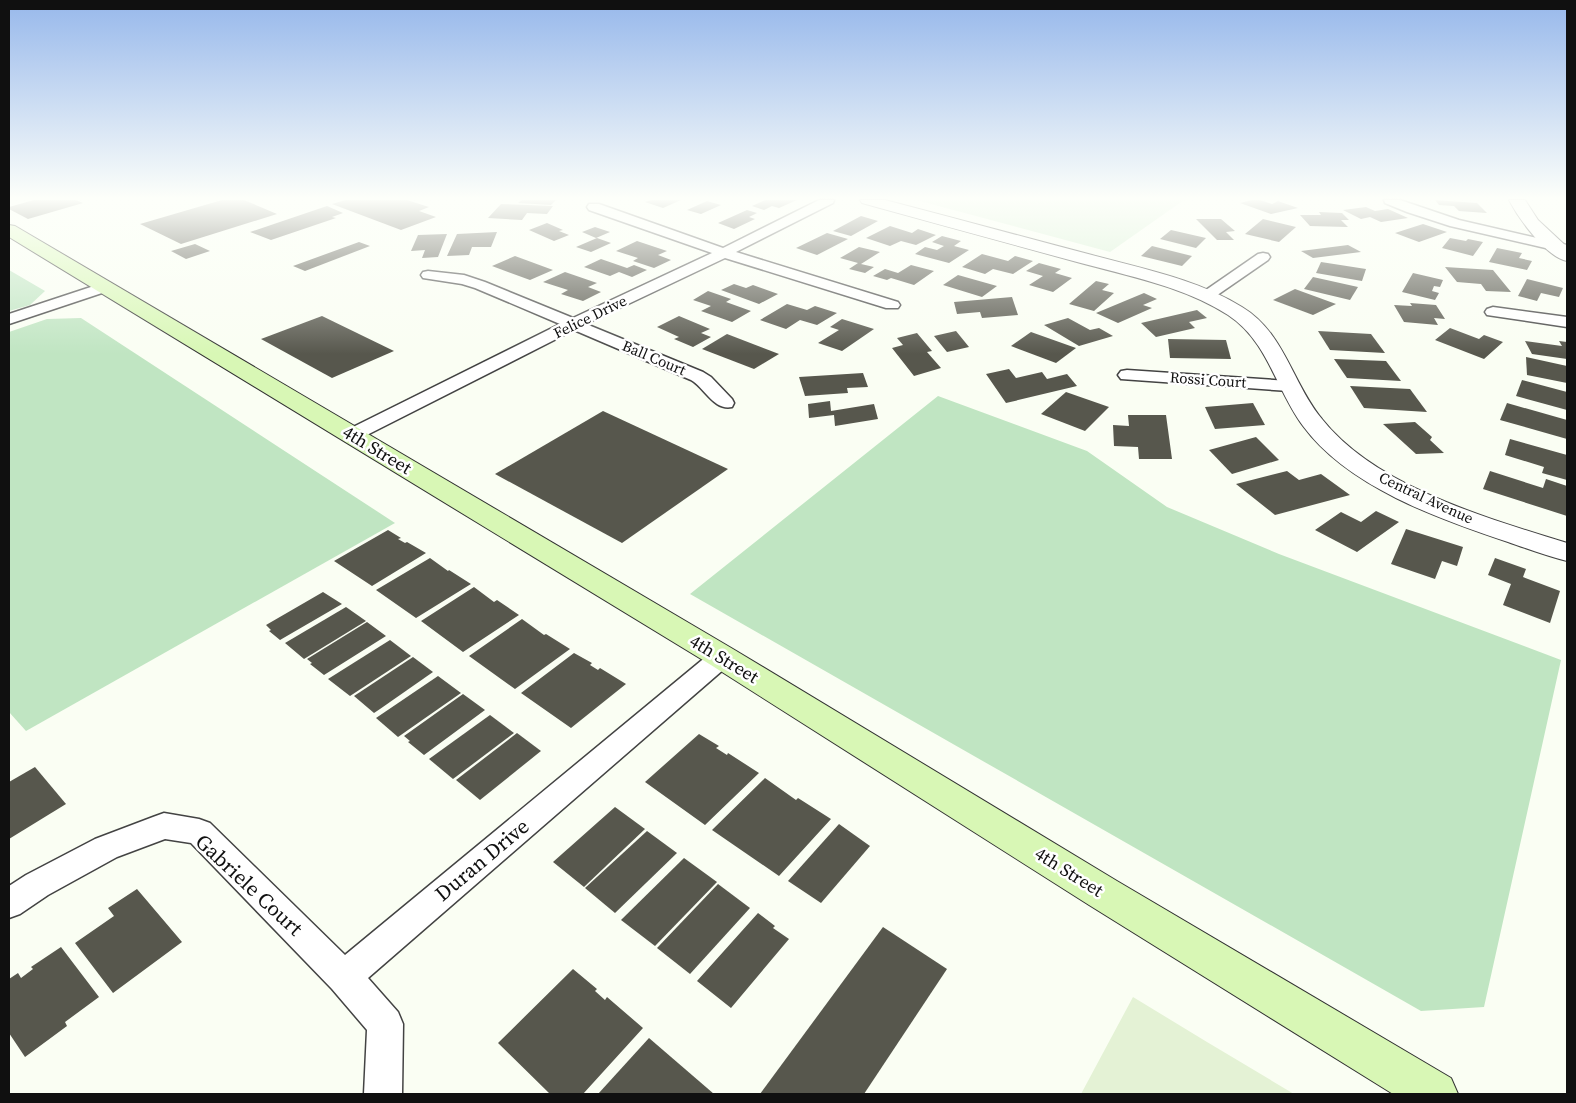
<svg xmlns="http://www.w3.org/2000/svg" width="1576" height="1103" viewBox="0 0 1576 1103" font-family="'Source Serif 4',serif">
	<rect width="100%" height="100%" fill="#fafef3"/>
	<!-- farmland -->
	<polygon fill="#e4f2d5" points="1133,997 1207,1042 1294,1094 1081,1094"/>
	<!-- green -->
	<g fill="#c0e5c2">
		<polygon points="9,270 45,291 30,305 9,311"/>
		<polygon points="81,318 395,523 26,731 9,712 9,332 47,319"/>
		<polygon points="938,396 1087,451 1167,507 1279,554 1561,660 1484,1007 1421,1011 690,594"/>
	</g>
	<!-- pitch -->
	<polygon fill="#d3eed0" points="916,200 1184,200 1110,252"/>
	<!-- building -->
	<g fill="#57574d">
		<polygon points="34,200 76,200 83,203 28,219 9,209 9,207"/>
		<polygon points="222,200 244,200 277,214 181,244 140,224"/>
		<polygon points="345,200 407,200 429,207 419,211 436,217 401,230 332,204"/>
		<polygon points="522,200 556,200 551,205 518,203"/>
		<polygon points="651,200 681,200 663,208 645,202"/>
		<polygon points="765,200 797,200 779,208 772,206 764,210 752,206"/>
		<polygon points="1252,200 1260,200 1272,204 1278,201 1298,208 1271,214 1240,203"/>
		<polygon points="1435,200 1477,203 1487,213 1459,211 1454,206 1439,205"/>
		<polygon points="707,201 721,205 701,214 687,210"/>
		<polygon points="501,204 553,206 547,214 527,213 522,220 488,218"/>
		<polygon points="327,206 343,213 332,217 336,218 271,240 250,232"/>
		<polygon points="1366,207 1375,211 1388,209 1408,218 1381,222 1370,217 1361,219 1343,210"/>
		<polygon points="747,210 757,213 749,217 755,219 734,229 718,223"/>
		<polygon points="1319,212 1342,213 1349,220 1341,220 1348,227 1310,226 1300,215 1321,215"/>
		<polygon points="861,216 878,221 851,236 833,231"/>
		<polygon points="1196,219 1221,219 1235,231 1226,232 1234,240 1217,240"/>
		<polygon points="1263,219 1296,227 1279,242 1245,234"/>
		<polygon points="547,223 563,230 559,231 569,235 554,241 529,230"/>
		<polygon points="1423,224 1447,232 1419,242 1395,233"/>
		<polygon points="890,226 912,233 918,229 936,235 916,245 901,241 890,246 866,238"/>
		<polygon points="595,227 610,232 596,238 582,232"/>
		<polygon points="1171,230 1206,238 1196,248 1160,239"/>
		<polygon points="497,232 491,247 472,247 469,255 447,256 457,234"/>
		<polygon points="827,233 848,239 817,255 796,248"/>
		<polygon points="447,234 438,257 422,258 425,250 411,251 418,235"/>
		<polygon points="942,236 961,241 954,246 969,250 949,263 915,254 925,247 937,250 944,246 932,242"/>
		<polygon points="597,238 611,243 591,252 576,247"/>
		<polygon points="1450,238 1466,241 1468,239 1483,242 1473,256 1442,248"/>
		<polygon points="637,241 667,251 658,255 671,260 654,268 633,261 638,258 616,251"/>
		<polygon points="359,242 370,246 305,271 293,266"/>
		<polygon points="195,244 210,251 186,259 171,251"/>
		<polygon points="1348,245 1361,252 1313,258 1301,251"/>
		<polygon points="1152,246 1192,256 1182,266 1141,256"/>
		<polygon points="859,247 880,252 861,264 874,267 865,273 849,269 858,263 840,258"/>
		<polygon points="1497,248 1522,253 1519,258 1532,261 1527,270 1489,262"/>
		<polygon points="982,254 1008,261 1015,256 1033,261 1013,274 993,269 985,274 962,267"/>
		<polygon points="515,256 553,270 530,280 492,266"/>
		<polygon points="601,259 627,268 634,265 647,270 632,277 619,272 610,276 584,267"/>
		<polygon points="1321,262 1366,269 1362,281 1316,273"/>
		<polygon points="1039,263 1061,269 1055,273 1072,278 1053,292 1029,285 1043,276 1026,271"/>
		<polygon points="911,265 934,271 914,285 891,278 887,280 873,276 885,269 898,273"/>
		<polygon points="1445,267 1493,270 1511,292 1486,291 1481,284 1457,282"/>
		<polygon points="565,272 597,283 588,287 601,292 583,301 561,294 568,290 543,282"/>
		<polygon points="1413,273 1443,280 1440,287 1434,286 1432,291 1439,293 1435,300 1402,292"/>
		<polygon points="958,275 997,286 982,297 943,285"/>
		<polygon points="1313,277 1358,287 1350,300 1304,289"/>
		<polygon points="1527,279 1563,288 1559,297 1541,293 1537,301 1518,296"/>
		<polygon points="1096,281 1109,284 1102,290 1114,293 1094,311 1069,304"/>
		<polygon points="734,284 746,288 753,285 778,294 759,304 721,290"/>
		<polygon points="1295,289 1336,304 1313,315 1273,300"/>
		<polygon points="708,291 731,299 726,302 751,311 732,322 701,311 711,306 693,300"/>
		<polygon points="1144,293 1157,299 1143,305 1152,308 1118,323 1096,313"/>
		<polygon points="1012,297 1018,315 982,318 980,312 957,314 954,302"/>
		<polygon points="1410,303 1436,305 1445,319 1434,318 1438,325 1404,322 1394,305 1412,306"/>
		<polygon points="787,304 807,310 815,306 837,313 817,325 800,320 786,329 760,320"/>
		<polygon points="1197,310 1207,318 1189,322 1195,328 1156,337 1141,323"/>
		<polygon points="322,316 394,351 332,378 261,339"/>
		<polygon points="679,316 710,329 701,333 711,337 693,347 674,339 679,337 657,327"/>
		<polygon points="1068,318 1090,330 1099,328 1113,336 1079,346 1044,325"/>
		<polygon points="842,319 874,329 842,351 818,343 839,330 830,327"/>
		<polygon points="1450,328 1479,339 1484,335 1503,342 1484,359 1435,340"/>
		<polygon points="956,331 969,347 947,352 934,336"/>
		<polygon points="1318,331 1371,334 1385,353 1330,350"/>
		<polygon points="1031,332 1076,348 1056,363 1011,346"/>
		<polygon points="917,333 932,351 927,352 941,368 914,376 892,348 903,345 897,338"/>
		<polygon points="727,334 779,354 754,369 702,349"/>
		<polygon points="1168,339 1226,340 1231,359 1170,358"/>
		<polygon points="1525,341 1562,346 1559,341 1567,342 1567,359 1532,354"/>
		<polygon points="1526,357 1567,366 1567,383 1527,375"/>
		<polygon points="1334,359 1386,361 1401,381 1347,378"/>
		<polygon points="1009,369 1016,378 1042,372 1047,379 1067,374 1077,386 1006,403 986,374"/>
		<polygon points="863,373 868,387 847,388 848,393 805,396 799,377"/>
		<polygon points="1522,380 1567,392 1567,410 1516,396"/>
		<polygon points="1350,386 1410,389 1427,412 1364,408"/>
		<polygon points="1066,392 1109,407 1085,431 1041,414"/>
		<polygon points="830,401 831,411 874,404 878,419 835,426 834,415 809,418 808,404"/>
		<polygon points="1253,403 1265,425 1215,429 1205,407"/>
		<polygon points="1507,403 1567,420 1567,439 1500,420"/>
		<polygon points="603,411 728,469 622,543 495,474"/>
		<polygon points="1128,415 1166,415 1172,459 1139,459 1138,447 1114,446 1113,425 1129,426"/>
		<polygon points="1415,422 1432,437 1430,440 1444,453 1416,454 1383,424"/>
		<polygon points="1256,437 1279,460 1232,474 1209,450"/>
		<polygon points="1510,439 1567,455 1567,480 1542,473 1544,467 1505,455"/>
		<polygon points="1287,471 1299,480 1321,474 1350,495 1275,515 1236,484"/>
		<polygon points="1490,471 1543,488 1546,479 1567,486 1567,516 1483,489"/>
		<polygon points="1376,511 1399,522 1357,552 1315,530 1341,512 1361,522"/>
		<polygon points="1406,529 1463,547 1457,566 1442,561 1435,579 1391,564"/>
		<polygon points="388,530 401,538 398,539 405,543 407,542 426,553 372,586 334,561"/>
		<polygon points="430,558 448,571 449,570 471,584 416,618 376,590"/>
		<polygon points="1495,558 1526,569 1523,577 1560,591 1550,623 1503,605 1511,584 1488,575"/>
		<polygon points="474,587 494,602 497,600 519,615 463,652 421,621"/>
		<polygon points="323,592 342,604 280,640 269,631 271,630 266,625"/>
		<polygon points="346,607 366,621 304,659 285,643"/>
		<polygon points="522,619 544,635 546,634 570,649 515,689 469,656"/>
		<polygon points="367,622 386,636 324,675 310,664 312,663 307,659"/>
		<polygon points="390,640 411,656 350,696 328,679"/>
		<polygon points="574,653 592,663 590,665 598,670 600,668 626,684 571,728 521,693"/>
		<polygon points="413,657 433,672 380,709 374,713 354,696"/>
		<polygon points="438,676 461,693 398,737 376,718"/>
		<polygon points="463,694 485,710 424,755 408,742 410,741 404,736"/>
		<polygon points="490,715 514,733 453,779 429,759"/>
		<polygon points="517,733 541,751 480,800 456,780"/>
		<polygon points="699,734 719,746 716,748 727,755 728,753 759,773 705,825 645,782"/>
		<polygon points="35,767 66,804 9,839 9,782"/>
		<polygon points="765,778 796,800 798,798 831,819 779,876 712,830"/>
		<polygon points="615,807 645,829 584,887 553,862"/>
		<polygon points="839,824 870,846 821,903 788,881"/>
		<polygon points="647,831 677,853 615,913 585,888"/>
		<polygon points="684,858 717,882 655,946 621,920"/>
		<polygon points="718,884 750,908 690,974 657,948"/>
		<polygon points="137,889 182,942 113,993 75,943 114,916 108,908"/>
		<polygon points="758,913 775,926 773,928 789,939 731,1008 697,981"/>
		<polygon points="883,927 947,969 864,1094 760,1094"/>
		<polygon points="61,947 99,997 65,1022 67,1026 25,1057 9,1033 9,979 18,973 21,978 33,969 31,967"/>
		<polygon points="573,969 597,989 595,991 605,1000 607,997 643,1028 583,1094 550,1094 498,1043"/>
		<polygon points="649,1038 714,1094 598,1094"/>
	</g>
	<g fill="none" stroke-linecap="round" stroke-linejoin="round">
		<!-- minor casing -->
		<g stroke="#434343" stroke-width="3">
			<g id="minor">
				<path d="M 819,200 L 834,200 L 833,203 L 736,252 L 898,302 L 900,305 L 898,308 L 886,308 L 725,258 L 586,324 L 703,372 L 711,377 L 732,399 L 734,403 L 732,407 C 714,411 705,388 691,380 L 574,330 L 359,439 L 352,441 L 345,439 L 342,435 L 345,431 L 560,324 L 475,288 L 462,284 L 423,278 L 421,275 L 423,272 L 428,271 L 464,275 L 485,282 L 573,318 L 712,253 L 589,210 L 587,207 L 589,204 L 599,204 L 723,248 Z"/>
				<polygon points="1384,200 1400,200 1459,220 1567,245 1567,253 1450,226 1407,212 1385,203"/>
				<polygon points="1263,253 1268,254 1270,257 1268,260 1213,298 1203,298 1200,295 1203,292 1258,254"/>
				<polygon points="106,282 111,284 114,287 111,290 9,324 9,314"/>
				<polygon points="1493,307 1567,317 1567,327 1487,315 1485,312 1487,309"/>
				<polygon points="1127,370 1289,381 1295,382 1298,386 1295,390 1289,391 1121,379 1118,375 1121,371"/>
				<polygon points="722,648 731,651 735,657 731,663 368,978 398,1012 403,1024 402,1094 364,1094 367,1030 332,989 191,843 165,839 117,857 48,895 20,914 9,918 9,886 26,875 95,839 153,817 164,813 199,819 210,823 345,955 713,651"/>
			</g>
		</g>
		<!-- tertiary casing -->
		<g stroke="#434343" stroke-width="2">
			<g id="tertiary">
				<path d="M 860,200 L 885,200 C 954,218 1023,237 1092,255 C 1143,269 1197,279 1242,307 C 1285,333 1292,383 1322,419 C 1376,487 1487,518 1567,543 L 1567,561 C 1547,556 1528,549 1508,542 C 1439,519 1348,487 1303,426 C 1276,390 1268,341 1228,315 C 1183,286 1128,276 1077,262 C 1006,243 934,223 862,203 Z"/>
				<path d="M 1509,200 L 1525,200 L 1538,220 L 1567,247 L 1567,261 C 1546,257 1519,219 1509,200 Z"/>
			</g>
		</g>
		<!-- secondary casing -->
		<g stroke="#323232" stroke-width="2">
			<polygon id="secondary" points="9,225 15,226 733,649 1117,881 1451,1078 1458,1094 1393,1094 1089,905 711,665 9,237"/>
		</g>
		<!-- minor -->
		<use href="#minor" fill="#fff" fill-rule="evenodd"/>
		<!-- tertiary -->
		<use href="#tertiary" fill="#fff" fill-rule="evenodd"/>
		<!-- secondary -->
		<use href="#secondary" fill="#d8f7b5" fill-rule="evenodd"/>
	</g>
	<!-- sky -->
	<linearGradient id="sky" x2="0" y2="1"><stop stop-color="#97b8eb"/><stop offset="0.56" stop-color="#fdfffa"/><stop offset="1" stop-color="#fdfffa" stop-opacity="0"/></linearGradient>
	<rect width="1576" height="354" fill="url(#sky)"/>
	<g text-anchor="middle" stroke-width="5" stroke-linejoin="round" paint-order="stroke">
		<!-- far-street labels -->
		<g font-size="15" fill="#101010" stroke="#fff">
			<text transform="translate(590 317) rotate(-26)" y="5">Felice Drive</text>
			<text transform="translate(654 358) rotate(23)" y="5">Ball Court</text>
			<text transform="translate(1208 380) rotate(4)" y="5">Rossi Court</text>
			<text transform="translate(1426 498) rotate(25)" y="5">Central Avenue</text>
		</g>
		<!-- street labels -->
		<g font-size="18" fill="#101010" stroke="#fff">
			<text transform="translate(377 450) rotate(31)" y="6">4th Street</text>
			<text transform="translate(724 659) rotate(31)" y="6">4th Street</text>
			<text transform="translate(1069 872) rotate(32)" y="6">4th Street</text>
		</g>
		<!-- near-street labels -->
		<g font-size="21" fill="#101010" stroke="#fff">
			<text transform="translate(482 860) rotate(-40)" y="7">Duran Drive</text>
			<text transform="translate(249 885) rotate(43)" y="7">Gabriele Court</text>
		</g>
	</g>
	<!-- border -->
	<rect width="1576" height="1103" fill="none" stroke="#101010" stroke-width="20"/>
</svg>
